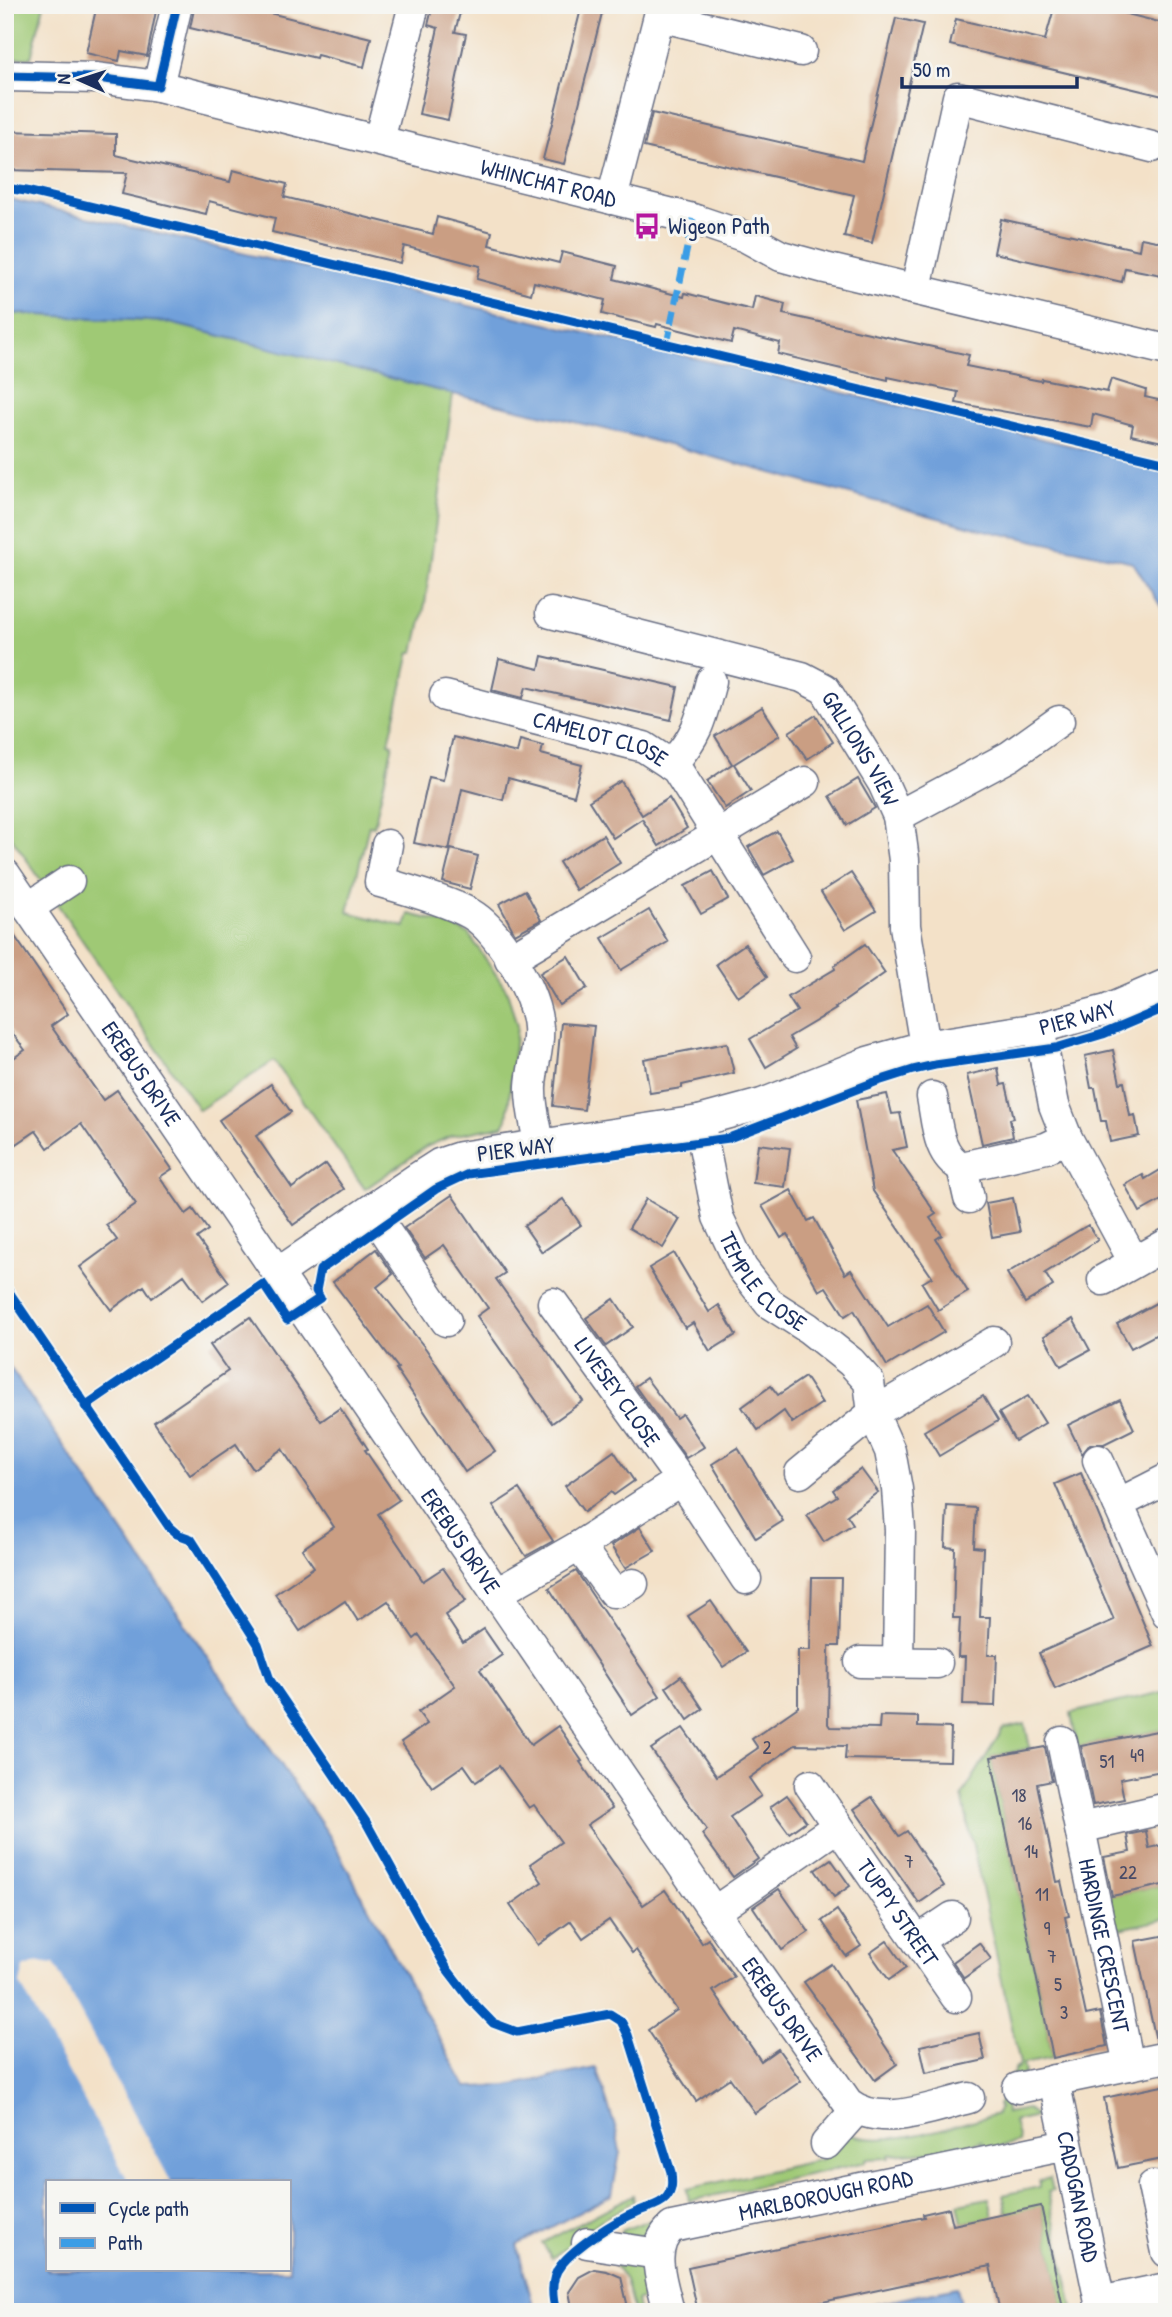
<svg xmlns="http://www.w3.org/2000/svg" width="1172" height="2317" viewBox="0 0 1172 2317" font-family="'Patrick Hand',sans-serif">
	<rect width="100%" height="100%" fill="#f6f6f2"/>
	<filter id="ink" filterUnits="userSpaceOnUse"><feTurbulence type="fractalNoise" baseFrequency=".0143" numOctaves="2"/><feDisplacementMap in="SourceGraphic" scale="14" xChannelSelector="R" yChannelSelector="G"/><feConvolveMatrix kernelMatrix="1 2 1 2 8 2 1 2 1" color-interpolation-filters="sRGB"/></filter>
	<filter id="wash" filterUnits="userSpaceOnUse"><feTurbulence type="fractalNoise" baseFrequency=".00686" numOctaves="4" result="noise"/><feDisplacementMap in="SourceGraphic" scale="28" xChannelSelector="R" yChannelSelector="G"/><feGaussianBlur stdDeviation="1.57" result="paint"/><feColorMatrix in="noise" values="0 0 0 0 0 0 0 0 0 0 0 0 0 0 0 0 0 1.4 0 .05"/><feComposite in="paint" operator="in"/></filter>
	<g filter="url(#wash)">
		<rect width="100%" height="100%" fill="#f3e1c8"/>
		<!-- green -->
		<g fill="#9fc975" stroke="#5d7c6a" stroke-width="2">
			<polygon points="5,5 44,5 31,58 5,58"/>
			<polygon points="5,313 166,322 453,394 425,604 414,652 410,652 389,743 393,744 374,826 369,825 348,912 405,927 409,914 446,923 469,934 507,991 517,1026 507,1119 503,1126 451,1136 426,1147 365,1189 274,1061 199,1110 5,828"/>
			<polygon points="1167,1691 1167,1729 1077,1747 1071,1713"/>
			<path d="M 1025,1724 L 1030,1748 L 991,1757 L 1053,2058 L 1023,2064 L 1025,2074 L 1018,2076 L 1005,2102 L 1006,2113 L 1027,2109 L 1037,2116 L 1014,2121 L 1019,2142 L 984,2150 L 982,2141 L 933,2154 L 932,2152 L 889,2155 L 889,2158 L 866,2159 L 866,2162 L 689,2201 L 687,2189 L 823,2159 L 821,2148 L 848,2134 C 890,2149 954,2125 997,2114 L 1000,2107 L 998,2106 L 1016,2067 L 1018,2068 L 1020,2064 L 962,1796 L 1003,1729 Z"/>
			<polygon points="1167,1884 1167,1919 1115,1930 1107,1896"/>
			<polygon points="1050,2178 1053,2191 1048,2192 1073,2308 1070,2312 1064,2312 1041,2207 1007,2214 1003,2195 1039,2187 1039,2181"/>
			<polygon points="633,2195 634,2201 603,2219 552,2258 542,2243"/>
			<polygon points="989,2198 993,2217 962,2223 958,2204"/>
			<path d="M 667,2213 L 668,2218 C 650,2236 647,2237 621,2236 L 621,2231 Z"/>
			<polygon points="617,2262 641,2265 647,2273 653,2297 637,2300 639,2312 634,2312 625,2280 614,2264"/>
		</g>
		<!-- water -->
		<g fill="#71a0da" stroke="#46689c" stroke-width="2" fill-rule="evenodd">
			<polygon points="5,198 1167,468 1167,616 1134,564 1125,560 979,529 635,436 453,394 166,322 5,313"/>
			<path d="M 5,1360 L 329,1835 L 466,2087 L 507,2086 L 596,2068 L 616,2130 L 620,2152 L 612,2195 L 517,2245 L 535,2312 L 5,2312 ZM 47,2182 L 289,2182 L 289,2270 L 47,2270 Z"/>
			<polygon points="957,2287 963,2312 839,2312"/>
		</g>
		<!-- pier -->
		<polygon fill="#f3e1c8" points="38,1962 54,1964 171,2182 129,2182 20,1984 24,1968"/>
		<g id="blocks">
			<!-- building -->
			<g fill="#ca9e83">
				<polygon points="97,5 126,5 156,11 147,56 121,51 119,61 86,53"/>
				<polygon points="195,5 237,5 371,38 364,67 317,55 316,58 190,28"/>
				<polygon points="433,5 462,5 455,32 466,34 448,120 419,114 438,28 428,25"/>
				<polygon points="582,5 604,5 564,164 543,159"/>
				<polygon points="1055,5 1091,5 1167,24 1167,97 950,45 956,19 1045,40"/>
				<polygon points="896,18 923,24 872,243 844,237 854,195 644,147 652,113 862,161"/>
				<polygon points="5,131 116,134 116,155 230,182 233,170 287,184 284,197 433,234 437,217 492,232 489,245 559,263 562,252 617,266 614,279 684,297 685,293 752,310 755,296 785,304 783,314 969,355 966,366 1041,381 1042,379 1107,392 1111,379 1146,390 1145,397 1167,402 1167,443 1131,435 1133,425 1093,414 1091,427 956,403 958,392 888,377 888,380 778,354 780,343 734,331 731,343 657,324 656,327 602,314 605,300 534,282 531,294 477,279 480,266 404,246 400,263 272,232 275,218 209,201 206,214 122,194 127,173 5,170"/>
				<polygon points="1001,219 1139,250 1141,238 1167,243 1167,276 1125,268 1122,282 994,253"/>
				<polygon points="542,656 678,687 671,720 526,687 523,698 492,690 499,659 539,669"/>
				<polygon points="762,707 780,735 734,764 751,791 725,808 707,781 732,764 715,736"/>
				<polygon points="816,715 833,742 807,759 789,732"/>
				<polygon points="453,737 517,753 520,740 543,746 541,754 582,765 574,796 508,778 503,800 462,789 449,850 414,843 429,777 443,780"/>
				<polygon points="858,779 875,808 847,825 830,796"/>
				<polygon points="621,781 642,815 669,798 687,828 659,846 642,819 613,838 589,801"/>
				<polygon points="777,831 793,859 764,875 748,847"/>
				<polygon points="603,835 620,863 576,890 559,862"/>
				<polygon points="451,849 478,856 470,889 443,882"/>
				<polygon points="713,871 728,899 701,914 685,886"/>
				<polygon points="851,873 876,911 845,930 821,892"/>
				<polygon points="525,890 541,920 515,934 499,904"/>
				<polygon points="649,910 668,942 621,970 602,938"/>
				<polygon points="5,922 68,1014 51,1026 103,1100 117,1090 172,1169 160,1177 186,1214 193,1209 208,1230 197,1238 229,1282 203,1301 184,1275 152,1298 144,1286 111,1310 80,1267 117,1240 106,1225 136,1204 81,1124 48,1148 36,1131 5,1152 5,1064 25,1050 5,1023"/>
				<polygon points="745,944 767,977 738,997 716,964"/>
				<polygon points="865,944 885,973 835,1008 836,1009 789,1037 796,1049 766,1067 750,1039 797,1011 788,997 835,969 834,966"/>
				<polygon points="568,956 587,988 559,1005 540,973"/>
				<polygon points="561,1023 594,1026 584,1110 553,1106"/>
				<polygon points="727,1043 734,1073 682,1085 682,1088 650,1093 644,1059"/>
				<polygon points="1113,1050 1120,1083 1124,1082 1130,1116 1135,1115 1139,1136 1110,1142 1106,1121 1101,1121 1095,1088 1091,1088 1085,1056"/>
				<polygon points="998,1068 1001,1085 1006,1084 1014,1118 1010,1119 1013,1137 982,1144 967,1075"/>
				<polygon points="271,1084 291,1112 256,1136 292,1188 326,1164 344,1189 293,1225 219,1120"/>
				<polygon points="887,1094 892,1114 900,1113 907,1147 892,1150 936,1214 930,1218 942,1235 936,1239 968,1292 938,1310 922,1283 932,1277 873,1191 856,1100"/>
				<polygon points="758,1144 790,1148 785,1187 753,1183"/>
				<polygon points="1167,1166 1167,1197 1140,1212 1125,1185 1143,1175 1145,1179"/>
				<polygon points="791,1190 808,1221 814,1218 845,1274 851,1270 888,1327 927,1304 944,1332 887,1366 854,1310 845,1316 826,1287 819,1291 787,1234 781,1238 762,1206"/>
				<polygon points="452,1195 505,1273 496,1279 583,1401 552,1423 477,1316 488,1308 444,1245 425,1258 404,1228"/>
				<polygon points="1013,1198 1020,1232 992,1237 986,1203"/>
				<polygon points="563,1199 581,1225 542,1252 524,1226"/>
				<polygon points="646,1199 680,1219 663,1248 629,1228"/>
				<polygon points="1088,1225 1098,1240 1045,1273 1053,1286 1025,1303 1007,1273"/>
				<polygon points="376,1249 393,1274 377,1287 426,1349 495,1451 465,1472 396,1369 398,1368 333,1282"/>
				<polygon points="674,1253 709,1312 719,1305 736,1335 710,1351 693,1323 685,1328 649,1268"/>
				<polygon points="1167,1297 1167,1329 1131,1348 1117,1324"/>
				<polygon points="614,1299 633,1327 606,1346 586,1318"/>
				<polygon points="250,1317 321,1421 340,1408 368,1449 365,1450 399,1500 378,1514 423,1581 443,1568 466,1601 445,1615 463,1643 484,1629 502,1655 480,1670 531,1745 558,1726 582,1761 580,1762 612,1808 587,1825 643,1905 665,1890 702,1943 708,1939 734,1977 713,1991 761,2061 778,2049 801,2081 755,2113 730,2078 696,2101 648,2030 677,2010 636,1950 632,1953 609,1920 583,1938 571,1921 538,1945 510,1905 542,1882 530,1864 561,1842 534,1805 529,1808 499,1766 476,1782 464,1765 432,1787 401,1742 427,1724 418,1712 455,1686 419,1635 414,1639 388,1601 358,1621 345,1601 300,1631 275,1594 314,1567 302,1549 334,1527 282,1449 253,1469 236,1444 190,1475 154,1422 228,1371 210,1345"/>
				<polygon points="1073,1319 1090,1350 1061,1366 1044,1336"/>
				<polygon points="805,1377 822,1403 792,1423 784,1411 758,1430 742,1407 771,1386 778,1395"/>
				<polygon points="646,1378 676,1418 682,1414 704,1447 686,1458 635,1386"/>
				<polygon points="983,1396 998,1421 939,1456 924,1431"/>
				<polygon points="1028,1396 1045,1423 1015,1441 999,1413"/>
				<polygon points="1120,1400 1134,1429 1104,1444 1090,1444 1082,1454 1068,1425"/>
				<polygon points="738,1448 783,1521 756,1538 712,1464"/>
				<polygon points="614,1451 634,1481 614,1495 611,1492 584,1512 565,1486"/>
				<polygon points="861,1469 878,1492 847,1515 853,1524 824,1542 807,1515 837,1496 833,1490"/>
				<polygon points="1081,1473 1153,1646 1055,1689 1039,1653 1114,1620 1055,1484"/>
				<polygon points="519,1489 553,1541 526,1556 493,1506"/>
				<polygon points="947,1506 976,1508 974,1547 983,1548 980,1617 990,1617 988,1655 997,1655 995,1706 963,1705 965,1657 958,1657 960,1618 953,1618 955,1548 945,1547"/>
				<polygon points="640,1527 655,1551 625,1568 611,1546"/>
				<polygon points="576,1571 660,1696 632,1715 549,1588"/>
				<polygon points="812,1578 841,1578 839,1646 829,1646 828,1724 830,1727 879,1728 880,1716 918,1717 918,1727 951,1728 950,1761 845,1759 846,1746 795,1745 749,1778 761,1796 730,1817 758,1859 733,1877 702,1834 707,1830 651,1749 683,1728 717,1776 758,1748 752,1739 798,1707 798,1650 810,1650"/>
				<polygon points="711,1601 746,1652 723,1667 688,1616"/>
				<polygon points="681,1676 703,1709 688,1720 666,1687"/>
				<polygon points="1167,1729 1167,1770 1120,1779 1124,1799 1093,1805 1081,1746"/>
				<polygon points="1045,1747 1052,1781 1037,1784 1057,1882 1061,1881 1065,1899 1069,1916 1065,1917 1086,2015 1100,2012 1107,2046 1053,2058 991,1757"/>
				<polygon points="787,1795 806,1821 789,1833 770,1807"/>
				<polygon points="872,1797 899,1836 907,1831 944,1886 919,1903 854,1809"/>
				<polygon points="1146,1831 1149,1848 1167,1844 1167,1884 1112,1896 1104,1857 1130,1852 1127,1835"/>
				<polygon points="831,1859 850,1886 834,1897 815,1870"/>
				<polygon points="779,1889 809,1932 782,1950 753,1907"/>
				<polygon points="837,1910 861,1946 846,1956 822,1921"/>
				<polygon points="1167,1935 1167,2040 1156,2041 1135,1941"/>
				<polygon points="887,1941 906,1968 889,1980 870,1953"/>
				<polygon points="979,1943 991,1959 964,1978 953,1962"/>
				<polygon points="831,1964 897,2064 875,2080 804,1982"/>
				<polygon points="979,2033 985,2060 926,2073 920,2046"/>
				<polygon points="1167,2085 1167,2158 1118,2168 1104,2098"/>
				<polygon points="1041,2206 1064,2312 1000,2312 990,2266 776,2312 698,2312 688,2267 924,2217 923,2214 949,2208 953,2225"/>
				<polygon points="594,2269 607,2271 621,2277 629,2312 573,2312 569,2292 579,2277"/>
			</g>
		</g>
	</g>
	<g filter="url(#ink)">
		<use href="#blocks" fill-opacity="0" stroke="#676d83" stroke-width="2"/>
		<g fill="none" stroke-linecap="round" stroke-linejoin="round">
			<!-- minor casing -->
			<g stroke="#676d83" stroke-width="33">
				<g id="minor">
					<path id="s1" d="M 5,76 L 97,78 L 158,86 L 693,219 L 746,237 L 781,256 L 825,268 L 1167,350"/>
					<polyline points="158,86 177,5"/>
					<polyline points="379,140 414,5"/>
					<polyline points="612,199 659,16 801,51"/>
					<polyline points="916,288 958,97 1152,147"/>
					<path id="s2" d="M 551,613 L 802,677 L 825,689 L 883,783 L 898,816 L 904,860 L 905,926 L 925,1046"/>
					<path id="s3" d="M 445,696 L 644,747 L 676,768 L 795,957"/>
					<path d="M 671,765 C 698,735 701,719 711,681"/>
					<polyline points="898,816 1010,756 1059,721"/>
					<path d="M 387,845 L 380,882 C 405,889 448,901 471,914 C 500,931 536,994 538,1027 C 540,1046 532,1066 531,1086 C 530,1106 536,1124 539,1144"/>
					<path id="s4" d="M 5,874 L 714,1912 L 848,2103 C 881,2129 932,2107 969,2098"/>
					<polyline points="28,908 69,881"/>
					<polyline points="510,959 805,782"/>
					<polyline points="1039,1028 1054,1105 1067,1138 1134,1262"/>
					<path d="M 932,1097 C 937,1122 937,1155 962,1167 L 1046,1148 L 1067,1138"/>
					<path id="s5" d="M 699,1121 L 718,1217 L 742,1268 L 769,1303 L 808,1328 L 851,1362 L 869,1382 L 873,1413 L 890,1451 L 897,1489 L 900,1530 L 898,1662"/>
					<polyline points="962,1167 969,1198"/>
					<polyline points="371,1210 446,1321"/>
					<path id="s6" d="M 278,1273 L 419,1177 L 439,1164 L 460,1157 L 699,1121 L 762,1104 L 868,1062 L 925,1046 L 1039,1028 L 1107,1010 L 1167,984"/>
					<polyline points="1103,1280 1167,1244"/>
					<path id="s7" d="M 553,1303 L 681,1480 L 746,1579"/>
					<polyline points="1098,1460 1118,1504"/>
					<polyline points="800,1473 873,1413 994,1342"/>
					<polyline points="1167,1479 1118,1504 1167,1613"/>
					<polyline points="579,1546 613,1592 619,1592 633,1584"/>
					<polyline points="497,1593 579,1546 681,1480"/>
					<polyline points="860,1662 937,1663"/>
					<path id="s8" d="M 1062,1742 L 1129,2065"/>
					<polyline points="810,1785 838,1826"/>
					<polyline points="1080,1828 1167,1808"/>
					<path id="s9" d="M 714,1912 L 838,1826 L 956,1997"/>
					<polyline points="917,1941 953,1917"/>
					<path id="s10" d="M 1054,2080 L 1102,2312"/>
					<polyline points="1018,2088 1167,2057"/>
					<polyline points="826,2144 856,2110"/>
					<polyline points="1153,2186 1167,2252"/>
					<polyline points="587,2243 658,2254"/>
					<polyline points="1100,2302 1167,2288"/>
					<path id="s11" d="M 669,2312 C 663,2284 647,2249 672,2227 L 1067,2145"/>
				</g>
			</g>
			<!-- minor -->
			<use href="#minor" stroke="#fff" stroke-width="30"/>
			<!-- quiet -->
			<polyline stroke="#3b9de6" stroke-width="7" stroke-dasharray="14 7" stroke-linecap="butt" points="667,344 693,219"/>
			<!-- cycleway casing -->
			<g stroke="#f6f6f2" stroke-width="13">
				<g id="cycleway">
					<polyline points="5,76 97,78 158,86 177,5"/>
					<polyline points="5,188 26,191 1167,463"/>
					<path d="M 5,1286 L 169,1527 L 177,1534 L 191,1539 L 258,1644 L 270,1680 L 366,1822 L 447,1969 L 470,1999 L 493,2023 L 517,2032 L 610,2014 L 621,2021 L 628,2035 L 671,2172 C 672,2181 673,2190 666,2198 C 659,2206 647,2207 637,2212 C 615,2221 576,2246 561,2265 C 550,2278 552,2297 556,2312"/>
					<polyline points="85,1406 263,1284 287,1320 320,1298 316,1291 320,1270 436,1189 468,1174 729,1138 875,1082 913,1070 935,1065 1056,1048 1103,1034 1167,1007"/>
				</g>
			</g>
			<!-- cycleway -->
			<use href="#cycleway" stroke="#0057b8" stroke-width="9"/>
		</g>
	</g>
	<!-- icons -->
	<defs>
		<g id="bus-bare" transform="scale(2.1)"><path d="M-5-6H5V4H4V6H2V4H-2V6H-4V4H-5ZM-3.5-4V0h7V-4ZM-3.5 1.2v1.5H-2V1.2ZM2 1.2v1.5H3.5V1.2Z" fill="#b5179e" stroke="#f6f6f2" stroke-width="2.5" paint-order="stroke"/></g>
	</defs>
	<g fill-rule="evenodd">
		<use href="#bus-bare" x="647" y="226"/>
	</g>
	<g text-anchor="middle" stroke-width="6" stroke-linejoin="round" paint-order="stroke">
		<!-- number labels -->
		<g font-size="19" fill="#474b67">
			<text x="767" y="1754">2</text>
			<text x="1137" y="1762">49</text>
			<text x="1107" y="1768">51</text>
			<text x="1019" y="1802">18</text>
			<text x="1025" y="1830">16</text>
			<text x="1031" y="1858">14</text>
			<text x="909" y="1868">7</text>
			<text x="1128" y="1879">22</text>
			<text x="1042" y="1901">11</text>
			<text x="1047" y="1935">9</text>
			<text x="1052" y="1963">7</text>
			<text x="1058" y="1991">5</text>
			<text x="1064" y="2019">3</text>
		</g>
		<!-- street labels -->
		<g font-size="23" fill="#1b2f5e" stroke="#f6f6f2">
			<text dy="8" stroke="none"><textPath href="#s1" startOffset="556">WHINCHAT ROAD</textPath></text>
			<text dy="8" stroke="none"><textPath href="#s3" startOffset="161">CAMELOT CLOSE</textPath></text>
			<text dy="8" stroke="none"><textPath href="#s2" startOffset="354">GALLIONS VIEW</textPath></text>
			<text dy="8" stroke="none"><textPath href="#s6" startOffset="852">PIER WAY</textPath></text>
			<text dy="8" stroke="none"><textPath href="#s4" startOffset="242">EREBUS DRIVE</textPath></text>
			<text transform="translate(516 1149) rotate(-7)" y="8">PIER WAY</text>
			<text dy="8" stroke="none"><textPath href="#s5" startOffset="178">TEMPLE CLOSE</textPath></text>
			<text dy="8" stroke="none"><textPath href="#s7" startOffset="110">LIVESEY CLOSE</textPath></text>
			<text dy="8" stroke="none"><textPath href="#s4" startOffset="808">EREBUS DRIVE</textPath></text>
			<text dy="8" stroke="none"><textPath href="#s9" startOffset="256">TUPPY STREET</textPath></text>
			<text dy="8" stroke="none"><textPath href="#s8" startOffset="208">HARDINGE CRESCENT</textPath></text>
			<text dy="8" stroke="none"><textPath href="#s4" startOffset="1376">EREBUS DRIVE</textPath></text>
			<text dy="8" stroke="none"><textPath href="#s11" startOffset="247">MARLBOROUGH ROAD</textPath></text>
			<text dy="8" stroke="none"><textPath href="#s10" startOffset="119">CADOGAN ROAD</textPath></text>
		</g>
		<!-- poi labels -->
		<g font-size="23" fill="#1b2f5e" stroke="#f6f6f2" text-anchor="start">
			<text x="668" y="234">Wigeon Path</text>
		</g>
	</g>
	<!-- margin -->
	<rect width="1172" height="2317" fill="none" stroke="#f6f6f2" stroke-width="28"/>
	<!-- legend -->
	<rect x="46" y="2180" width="245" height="91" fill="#f6f6f2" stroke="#9ea6b7" stroke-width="2"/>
	<rect x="60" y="2203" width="35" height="10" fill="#0057b8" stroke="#9ea6b7" stroke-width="2"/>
	<text x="108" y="2216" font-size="21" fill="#1b2f5e">Cycle path</text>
	<rect x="60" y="2238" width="35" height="10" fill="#3b9de6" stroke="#9ea6b7" stroke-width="2"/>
	<text x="108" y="2250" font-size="21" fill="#1b2f5e">Path</text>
	<!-- north arrow -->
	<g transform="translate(80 80) rotate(273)" stroke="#f6f6f2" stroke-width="5" paint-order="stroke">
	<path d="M0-5L12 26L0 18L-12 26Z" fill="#1b2f5e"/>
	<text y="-10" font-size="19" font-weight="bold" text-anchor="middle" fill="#1b2f5e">N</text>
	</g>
	<!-- scale -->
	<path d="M902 77v10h175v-10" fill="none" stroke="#1b2f5e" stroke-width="3.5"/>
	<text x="913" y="77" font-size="21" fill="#1b2f5e" stroke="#f6f6f2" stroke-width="5" paint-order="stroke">50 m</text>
</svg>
